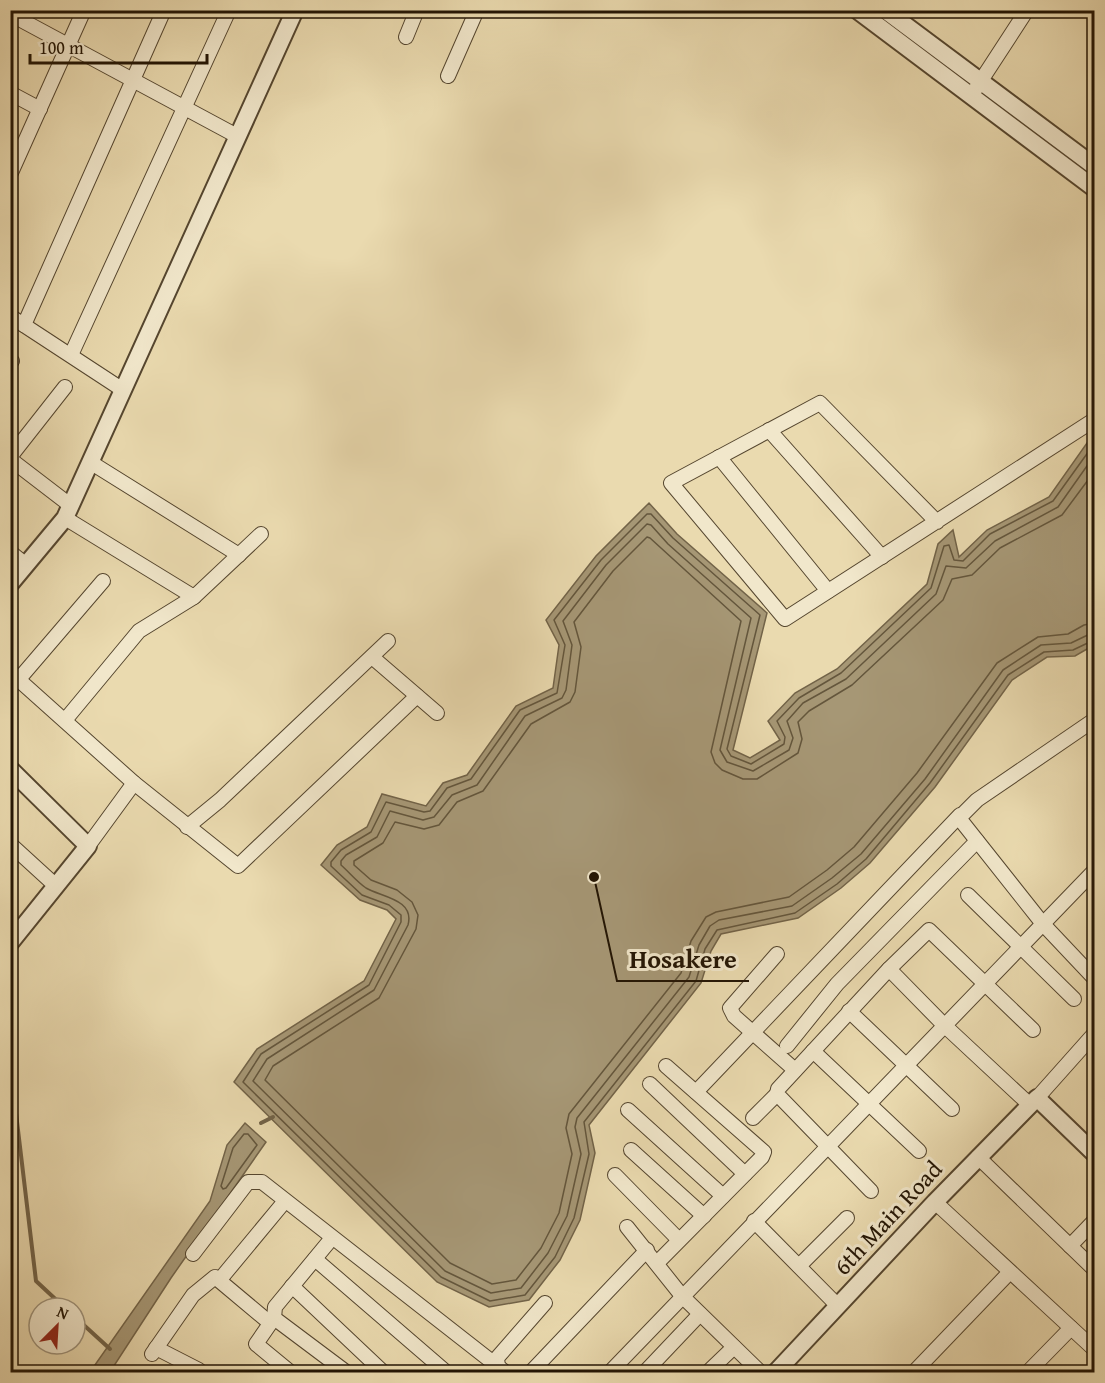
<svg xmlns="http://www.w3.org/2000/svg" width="1105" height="1383" viewBox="0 0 1105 1383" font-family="'Gentium Book Plus',serif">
	<rect width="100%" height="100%" fill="#eadaaf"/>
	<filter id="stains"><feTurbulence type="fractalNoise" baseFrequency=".00333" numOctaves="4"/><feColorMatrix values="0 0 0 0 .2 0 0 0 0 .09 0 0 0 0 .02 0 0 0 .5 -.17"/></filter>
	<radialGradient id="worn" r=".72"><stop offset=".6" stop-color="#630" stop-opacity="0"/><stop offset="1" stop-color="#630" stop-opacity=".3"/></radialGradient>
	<!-- water -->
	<g fill="#a69775" stroke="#726348" stroke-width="1.5">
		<polygon points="1094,433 1094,645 1075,656 1047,657 1012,680 935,787 870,863 841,888 798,918 721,934 711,951 701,983 589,1125 595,1153 580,1220 560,1260 529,1300 489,1307 437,1282 234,1082 257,1049 364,981 396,919 387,910 360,900 321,865 337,845 367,827 382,794 426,806 443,783 467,775 516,706 553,688 559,645 546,620 596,556 649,503 677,534 767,613 733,750 750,758 780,740 768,721 795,693 837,669 927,584 938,544 953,530 959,557 987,530 1049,497"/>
		<polygon points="245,1123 266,1142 171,1278 110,1372 90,1372 210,1201 227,1145"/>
	</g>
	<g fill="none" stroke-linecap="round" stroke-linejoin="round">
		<!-- shore -->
		<g stroke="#64563c" stroke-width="1.5">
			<polyline points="1094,444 1053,501 990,534 963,561 954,560 949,545 944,546 931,588 841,673 799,698 777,721 785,737 784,744 751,764 731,756 727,749 760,615 673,538 651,514 647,514 601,560 554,620 565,645 557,693 520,710 471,779 447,788 430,811 424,812 386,802 371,832 341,850 331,862 331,866 362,895 389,905 401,915 401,922 369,985 261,1054 243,1082 441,1277 490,1301 525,1295 555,1257 574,1218 589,1154 584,1122 696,981 705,949 717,930 795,913 837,884 866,859 930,783 1008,675 1044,652 1073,650 1094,640"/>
			<path d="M 1094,456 L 1058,507 L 995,541 L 966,568 L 946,566 L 936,594 L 846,679 L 803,703 L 787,721 L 793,738 L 789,750 L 753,771 L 727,762 L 720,750 L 751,618 L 668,544 L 651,525 L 647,524 L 606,565 L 563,621 L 572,645 L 566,690 L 562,698 L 525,716 L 477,785 L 452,795 L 434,817 L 423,820 L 390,811 L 377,837 L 346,855 L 341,861 L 341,865 C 349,872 357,882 366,888 C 381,897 415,899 408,925 L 374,990 L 267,1059 L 253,1081 L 445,1271 L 491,1293 L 521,1288 L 548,1253 L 567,1216 L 581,1154 L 575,1127 L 577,1118 L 689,977 L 699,945 L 710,926 L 719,920 L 792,906 L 832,878 L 861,854 L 925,779 L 1003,670 L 1041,645 L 1071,643 L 1094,632"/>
			<polyline points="1094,472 1062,515 1000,548 972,575 952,579 943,600 852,685 809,711 798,722 802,739 798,753 757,779 743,779 722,770 715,763 711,752 741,621 650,538 647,537 613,571 574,622 581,647 575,692 570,702 531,724 483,791 457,802 439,825 424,829 395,822 383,843 354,861 354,865 371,880 397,890 412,902 418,915 416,929 379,998 273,1066 265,1080 450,1263 492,1284 516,1280 541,1248 559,1213 572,1154 566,1128 569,1114 681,973 691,941 706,917 716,912 789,897 827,870 854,847 917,773 997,663 1038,637 1068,634 1084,625 1094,623"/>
			<polygon points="244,1134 248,1134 257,1145 226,1188 223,1189 221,1186 233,1148"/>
		</g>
		<!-- stream -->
		<g stroke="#726348" stroke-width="4">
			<polyline points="10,1063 36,1281 65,1308"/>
			<polyline points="261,1123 273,1117"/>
			<polyline points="75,1317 110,1349"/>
		</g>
		<!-- minor casing -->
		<g stroke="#55462f" stroke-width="16">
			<g id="minor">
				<polyline points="10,14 237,136"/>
				<polyline points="406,37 417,10"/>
				<polyline points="448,76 477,10"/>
				<polyline points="10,93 40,109"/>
				<polyline points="971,96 1027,10"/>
				<polyline points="10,175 84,10"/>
				<polyline points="10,316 123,390"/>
				<polyline points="24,325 164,10"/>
				<polyline points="71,355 229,10"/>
				<polyline points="10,362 12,361"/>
				<polyline points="769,430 882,557"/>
				<polyline points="10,457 65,387"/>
				<polyline points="719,457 828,591"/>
				<polyline points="10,459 70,505"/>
				<polyline points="90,462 239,555"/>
				<polyline points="65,518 194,597 261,534"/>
				<polyline points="937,522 820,403 671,483 785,619 1094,420"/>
				<polyline points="10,552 26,565"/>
				<polyline points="372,657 437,713"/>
				<polyline points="10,672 134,783 238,866 417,696"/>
				<polyline points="19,679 103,581"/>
				<polyline points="66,719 139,631 194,597"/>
				<polyline points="1094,720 977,800 959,818 1043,924 1094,978"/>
				<polyline points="187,827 220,800 388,641"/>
				<polyline points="10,844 56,886"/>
				<polyline points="88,846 134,783"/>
				<polyline points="968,895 1074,999"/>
				<polyline points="777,954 730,1008 734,1016 795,1070"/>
				<polyline points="889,969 944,1025 1030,1105"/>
				<polyline points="849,1011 952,1109"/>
				<polyline points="787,1046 837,984 977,841"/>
				<polyline points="813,1051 919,1151"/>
				<polyline points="650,1084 745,1174"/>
				<polyline points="696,1092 960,815"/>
				<polyline points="1037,1098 1094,1034"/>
				<polyline points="628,1110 723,1196"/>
				<polyline points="753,1118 777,1094"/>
				<polyline points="631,1150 704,1216"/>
				<polyline points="978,1157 1094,1269"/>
				<polyline points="615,1175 679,1240"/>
				<polyline points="871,1191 777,1094 778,1089 889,969 929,930 1033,1030"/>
				<polyline points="935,1202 1094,1349"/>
				<polyline points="754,1221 838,1306"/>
				<polyline points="627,1227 682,1296 760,1372"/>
				<polyline points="332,1238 275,1307 274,1318 346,1372"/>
				<polyline points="1070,1246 1094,1221"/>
				<polyline points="193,1254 248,1182 262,1182 505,1372"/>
				<polyline points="315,1259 446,1372"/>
				<polyline points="657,1263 762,1157 764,1152 666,1066"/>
				<polyline points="799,1266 847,1218"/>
				<polyline points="222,1277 285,1201"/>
				<polyline points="292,1286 383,1372"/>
				<polyline points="274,1318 256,1344 290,1372"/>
				<polyline points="156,1348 199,1370 198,1372"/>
				<polyline points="152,1354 193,1295 215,1277 270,1323"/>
				<polyline points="498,1367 497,1358 545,1303"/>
				<polyline points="531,1372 647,1250"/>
				<polyline points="610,1372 1094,871"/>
				<polyline points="645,1372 700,1314"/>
				<polyline points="708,1372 734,1347"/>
				<polyline points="914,1372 1009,1273"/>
				<polyline points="1028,1372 1071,1328"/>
			</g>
		</g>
		<!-- tertiary casing -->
		<g stroke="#55462f" stroke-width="20">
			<g id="tertiary">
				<polyline points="857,10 1094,188"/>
				<polyline points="885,10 1094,166"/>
				<polyline points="10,584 65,518 295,10"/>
				<polyline points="10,769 88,846 10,943"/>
				<polyline points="776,1372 935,1202 1037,1098 1094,1153"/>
			</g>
		</g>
		<!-- minor -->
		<use href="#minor" stroke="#f1e7cb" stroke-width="14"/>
		<!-- tertiary -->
		<use href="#tertiary" stroke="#f1e7cb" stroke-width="16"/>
	</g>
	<g text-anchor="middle" stroke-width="6" stroke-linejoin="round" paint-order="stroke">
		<!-- street labels -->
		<g font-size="24" fill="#231504" stroke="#f1e7cb">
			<text transform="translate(888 1218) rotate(-47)" y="8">6th Main Road</text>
		</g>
	</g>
	<!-- callouts -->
	<path fill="none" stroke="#231504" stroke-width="2" d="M594 877L617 981H749"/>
	<circle fill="#231504" stroke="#f1e7cb" stroke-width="2" cx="594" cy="877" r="6"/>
	<g font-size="26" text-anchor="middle" font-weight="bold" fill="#231504" stroke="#f1e7cb" stroke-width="6" stroke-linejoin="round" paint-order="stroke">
		<text x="683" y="968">Hosakere</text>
	</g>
	<!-- margin -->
	<rect width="1105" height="1383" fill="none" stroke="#eadaaf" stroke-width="36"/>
	<rect x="12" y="12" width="1081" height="1359" fill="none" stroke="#231504" stroke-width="3"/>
	<rect x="18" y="18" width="1069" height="1347" fill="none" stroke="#231504" stroke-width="1.5"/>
	<!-- north arrow -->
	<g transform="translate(57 1326) rotate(24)"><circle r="28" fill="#f1e7cb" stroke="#9f937b" stroke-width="1.5"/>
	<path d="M0-4.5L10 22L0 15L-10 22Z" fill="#8f2418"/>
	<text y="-9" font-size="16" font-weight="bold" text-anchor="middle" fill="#231504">N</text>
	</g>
	<!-- scale -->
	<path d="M30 54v9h177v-9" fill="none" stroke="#231504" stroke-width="3"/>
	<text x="39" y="54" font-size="18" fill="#231504" stroke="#f1e7cb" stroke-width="4.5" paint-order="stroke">100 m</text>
	<rect width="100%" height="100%" filter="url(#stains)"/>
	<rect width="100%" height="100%" fill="url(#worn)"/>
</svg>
